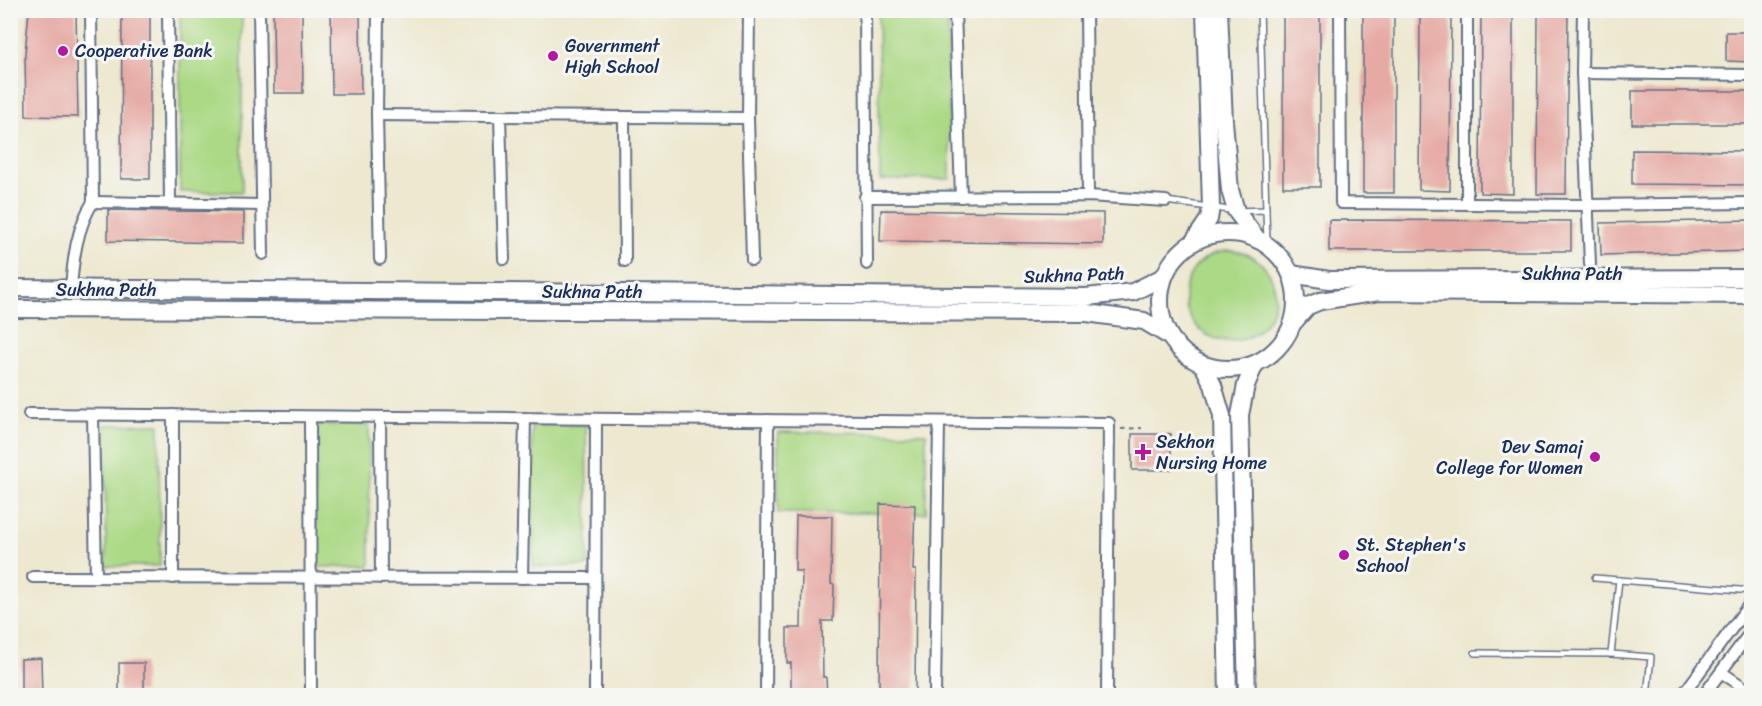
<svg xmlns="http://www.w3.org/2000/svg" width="1762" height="706" viewBox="0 0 1762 706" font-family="Sriracha,sans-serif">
	<rect width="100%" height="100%" fill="#f6f6f2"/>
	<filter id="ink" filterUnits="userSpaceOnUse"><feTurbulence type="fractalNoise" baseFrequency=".0167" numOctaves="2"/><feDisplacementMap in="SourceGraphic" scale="12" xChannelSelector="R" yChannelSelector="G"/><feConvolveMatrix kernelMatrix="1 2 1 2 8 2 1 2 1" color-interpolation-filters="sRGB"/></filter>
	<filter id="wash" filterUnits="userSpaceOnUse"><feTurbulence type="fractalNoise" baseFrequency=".008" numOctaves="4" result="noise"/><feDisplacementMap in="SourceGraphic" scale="24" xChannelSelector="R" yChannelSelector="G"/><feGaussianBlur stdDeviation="1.35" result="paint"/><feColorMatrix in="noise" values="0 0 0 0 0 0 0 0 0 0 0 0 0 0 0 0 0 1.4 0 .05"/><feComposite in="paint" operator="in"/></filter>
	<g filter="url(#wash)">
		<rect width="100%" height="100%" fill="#ede8cf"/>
		<!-- green -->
		<g fill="#acd986" stroke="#648472" stroke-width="1.5">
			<rect x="180" y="11" width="62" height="181"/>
			<polygon points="878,11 948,11 950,179 880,180"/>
			<circle cx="1230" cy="296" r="45"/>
			<polygon points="159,424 160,566 106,566 105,425"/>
			<polygon points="314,425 369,425 370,566 316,567"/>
			<polygon points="532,425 586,425 588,566 533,567"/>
			<polygon points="778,432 926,433 926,513 778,513"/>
		</g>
		<g id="blocks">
			<!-- building -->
			<g fill="#e6a9a3">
				<polygon points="29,10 76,10 78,117 26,116 25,54"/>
				<polygon points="122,10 150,10 150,179 121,179"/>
				<polygon points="273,10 302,10 303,93 274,93"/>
				<polygon points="331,10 360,10 361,94 332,94"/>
				<rect x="1283" y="10" width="37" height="177"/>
				<rect x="1363" y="10" width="31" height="183"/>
				<polygon points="1420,10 1451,10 1450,191 1419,190"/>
				<polygon points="1481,10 1513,10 1513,194 1480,193"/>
				<polygon points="1538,10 1568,10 1566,194 1537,194"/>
				<polygon points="1726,32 1752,32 1752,62 1726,61"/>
				<rect x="1632" y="91" width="120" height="33"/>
				<polygon points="1632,150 1752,151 1752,185 1632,184"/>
				<polygon points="108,210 244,212 244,243 108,241"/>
				<polygon points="881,210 1103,213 1103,244 880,241"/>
				<polygon points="1329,220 1571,221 1571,251 1329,251"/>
				<polygon points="1752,220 1752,251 1601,255 1600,223"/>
				<rect x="1132" y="434" width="39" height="36"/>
				<polygon points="880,504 915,505 913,570 916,570 915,696 879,696"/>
				<polygon points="796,516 832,516 831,584 834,585 833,621 822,621 823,677 826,677 827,696 791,696 791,663 787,663 787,628 801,628 802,571 795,571"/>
				<polygon points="41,658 42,696 21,696 21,659"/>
				<rect x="119" y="663" width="25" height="29"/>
			</g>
		</g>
	</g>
	<g filter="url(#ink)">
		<use href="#blocks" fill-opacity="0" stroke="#647086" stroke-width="1.5"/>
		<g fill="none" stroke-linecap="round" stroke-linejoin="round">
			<!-- service casing -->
			<g stroke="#647086" stroke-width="8">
				<g id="service">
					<polyline points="1260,10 1267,244"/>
					<polyline points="1166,201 1236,211 1266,210"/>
					<polyline points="1595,578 1752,591"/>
					<polyline points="1475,653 1611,654 1619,580"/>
					<polyline points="1611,654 1651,657 1647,696"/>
				</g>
			</g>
			<!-- minor casing -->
			<g stroke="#647086" stroke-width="14">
				<g id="minor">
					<polyline points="168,10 170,203"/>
					<polyline points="259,10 263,254"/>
					<polyline points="378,10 377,115 380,259"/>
					<polyline points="749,10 748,118 752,260"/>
					<polyline points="865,10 867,264"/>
					<polyline points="955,10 961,197"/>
					<polyline points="1086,10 1088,196"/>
					<polyline points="1340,10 1341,203 1588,205 1752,203"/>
					<polyline points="1583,10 1582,73 1590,264"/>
					<polyline points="1582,73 1752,75"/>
					<polyline points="377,115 748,118"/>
					<polyline points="500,116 504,259"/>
					<polyline points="624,117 625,261"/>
					<polyline points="865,197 1088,196 1166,201"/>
					<polyline points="93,202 262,205"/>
					<polyline points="1467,203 1467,10"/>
					<path d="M 71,289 C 73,259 77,227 93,202 L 91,10"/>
					<polyline points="29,414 1109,423 1107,696"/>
					<polyline points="93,415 96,577"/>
					<polyline points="173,415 173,578"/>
					<polyline points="310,417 311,696"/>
					<polyline points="380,417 381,578"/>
					<polyline points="33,577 595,578"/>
					<polyline points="522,578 525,418"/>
					<polyline points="1721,672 1752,693"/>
					<polyline points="595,696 596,419"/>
					<polyline points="766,696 768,420"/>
					<polyline points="935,696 939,422"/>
					<polyline points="1682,696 1752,601"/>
					<polyline points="1703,696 1752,630"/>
				</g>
			</g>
			<!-- secondary casing -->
			<g stroke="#647086" stroke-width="20">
				<g id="secondary">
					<polyline points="1219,10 1224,121 1230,190 1236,211 1258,240"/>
					<circle cx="1228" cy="301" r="68"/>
					<polyline points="1194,241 1209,219 1211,207 1205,10"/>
					<polyline points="1291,274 1329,280 1752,278"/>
					<polyline points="10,288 1086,297 1133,292 1163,277"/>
					<polyline points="10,309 1087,313 1144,321 1169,336"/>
					<polyline points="1294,322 1308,306 1320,301 1379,292 1752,295"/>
					<polyline points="1203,365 1213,385 1222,416 1228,696"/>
					<polyline points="1247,696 1240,415 1246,385 1255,364"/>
				</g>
			</g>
			<!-- path -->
			<polyline stroke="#647086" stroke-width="2" stroke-dasharray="4.5 4.5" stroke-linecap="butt" points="1121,429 1142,428"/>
			<!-- service -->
			<use href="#service" stroke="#fff" stroke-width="5"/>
			<!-- minor -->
			<use href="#minor" stroke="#fff" stroke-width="10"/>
			<!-- secondary -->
			<use href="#secondary" stroke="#fff" stroke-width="16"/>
		</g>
	</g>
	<!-- markers -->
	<g fill="#b5179e" stroke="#f6f6f2" stroke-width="2">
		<circle cx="63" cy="51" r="6"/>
		<circle cx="553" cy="56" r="6"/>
		<path d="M1140 443h6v6h6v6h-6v6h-6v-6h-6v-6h6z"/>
		<circle cx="1595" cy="457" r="6"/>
		<circle cx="1344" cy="555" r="6"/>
	</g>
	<g text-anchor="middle" stroke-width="6" stroke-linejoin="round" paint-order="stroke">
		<!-- poi labels -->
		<g font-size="18" fill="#1b2f5e" stroke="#f6f6f2" text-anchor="start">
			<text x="565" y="52">Government<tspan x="565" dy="21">High School</tspan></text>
			<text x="75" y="57">Cooperative Bank</text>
			<text x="1156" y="448">Sekhon<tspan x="1156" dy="21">Nursing Home</tspan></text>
			<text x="1583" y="453" text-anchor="end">Dev Samaj<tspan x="1583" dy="21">College for Women</tspan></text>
			<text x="1356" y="551">St. Stephen's<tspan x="1356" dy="21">School</tspan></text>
		</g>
		<!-- street labels -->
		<g font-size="18" fill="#1b2f5e" stroke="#f6f6f2">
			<text x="1572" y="280">Sukhna Path</text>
			<text transform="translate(1074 275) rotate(-2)" y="6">Sukhna Path</text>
			<text x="106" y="296">Sukhna Path</text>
			<text x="592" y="298">Sukhna Path</text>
		</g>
	</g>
	<!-- margin -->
	<rect width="1762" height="706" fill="none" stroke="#f6f6f2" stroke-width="36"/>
</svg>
